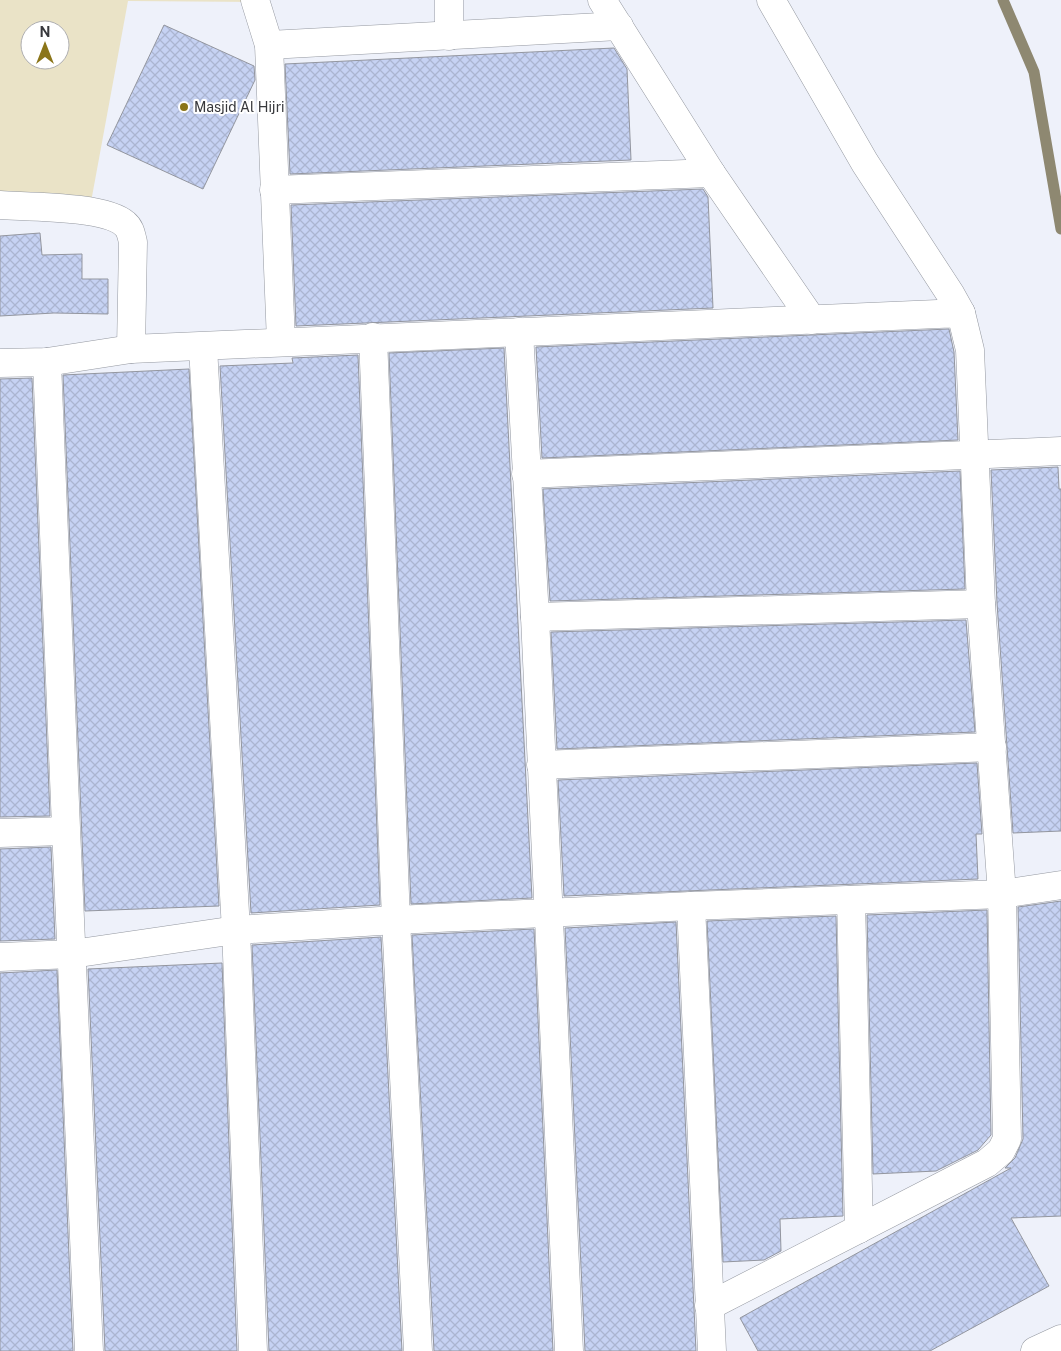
<svg xmlns="http://www.w3.org/2000/svg" width="1061" height="1351" viewBox="0 0 1061 1351" font-family="'Public Sans',sans-serif">
	<defs>
		<pattern id="building-cross-hatch" width="8" height="8" patternUnits="userSpaceOnUse" patternTransform="scale(1.25)"><rect width="8" height="8" fill="#c6d2f3"/><path d="M0 0l8 8M0 8l8-8" fill="none" stroke="#abb5d1"/></pattern>
	</defs>
	<rect width="100%" height="100%" fill="#eef1fa"/>
	<!-- green -->
	<path fill="#eae3c7" fill-rule="evenodd" d="M 0,0 L 255,0 L 256,2 L 128,1 L 91,202 L 0,193 ZM 30,30 L 60,30 L 60,60 L 30,60 Z"/>
	<g fill="none" stroke-linecap="round" stroke-linejoin="round">
		<!-- stream -->
		<polyline stroke="#8e8871" stroke-width="11" points="1003,0 1034,72 1061,229"/>
	</g>
	<!-- building -->
	<g fill="url(#building-cross-hatch)" stroke="#93969f">
		<polygon points="164,25 254,66 255,80 203,189 107,145"/>
		<polygon points="614,48 627,69 631,160 290,174 285,64"/>
		<polygon points="703,189 708,197 713,308 296,326 291,205"/>
		<polygon points="40,233 42,255 82,254 82,279 108,279 108,314 54,313 0,316 0,236"/>
		<polygon points="949,329 954,352 958,440 542,458 536,347"/>
		<polygon points="504,348 532,898 411,904 389,353"/>
		<polygon points="358,355 380,905 251,913 220,366 293,363 292,358"/>
		<polygon points="189,369 219,906 85,911 63,375"/>
		<polygon points="32,378 50,816 0,817 0,379"/>
		<polygon points="1058,467 1059,489 1061,489 1061,831 1013,833 997,603 991,470"/>
		<polygon points="960,471 965,589 550,601 543,489"/>
		<polygon points="966,620 975,732 557,749 551,632"/>
		<polygon points="977,763 982,834 976,834 978,879 564,896 558,780"/>
		<polygon points="51,847 55,939 0,941 0,849"/>
		<polygon points="1061,901 1061,1216 1011,1218 1049,1286 930,1351 758,1351 740,1318 1011,1168 1005,1168 1015,1158 1023,1139 1018,907"/>
		<polygon points="987,910 991,1135 978,1150 936,1171 873,1174 867,915"/>
		<polygon points="836,916 843,1216 780,1219 781,1251 764,1260 723,1262 707,921"/>
		<polygon points="676,922 696,1351 585,1351 565,928"/>
		<polygon points="534,929 553,1351 434,1351 412,935"/>
		<polygon points="381,937 402,1351 269,1351 252,945"/>
		<polygon points="222,963 237,1351 105,1351 88,969"/>
		<polygon points="57,970 73,1351 0,1351 0,973"/>
	</g>
	<g fill="none" stroke-linecap="round" stroke-linejoin="round">
		<!-- minor casing -->
		<g stroke="#9498a0" stroke-width="29">
			<g id="minor">
				<polyline points="255,0 269,45 281,342"/>
				<polyline points="449,0 449,36"/>
				<polyline points="602,0 711,173 812,320"/>
				<polyline points="771,0 865,163 951,295 961,313"/>
				<polyline points="269,45 619,26"/>
				<polyline points="274,190 711,173"/>
				<path d="M 0,205 C 29,207 105,206 125,224 C 131,229 131,235 133,242 L 131,349"/>
				<polyline points="519,332 535,617 569,1351"/>
				<polyline points="373,337 396,920 418,1351"/>
				<polyline points="203,347 236,930 253,1351"/>
				<path d="M 47,362 C 59,692 75,1021 89,1351"/>
				<polyline points="0,363 47,362 131,349 961,313 970,350 981,604 1002,894 1007,1139 1001,1151 987,1163 709,1306"/>
				<polyline points="526,474 1061,451"/>
				<polyline points="535,617 981,604"/>
				<polyline points="541,765 992,747"/>
				<polyline points="0,833 65,831"/>
				<polyline points="851,900 859,1229"/>
				<polyline points="691,906 712,1351"/>
				<polyline points="0,957 72,954 236,930 396,920 691,906 1002,894 1061,885"/>
				<polyline points="1035,1351 1061,1339"/>
			</g>
		</g>
		<!-- minor -->
		<use href="#minor" stroke="#fff" stroke-width="28"/>
	</g>
	<!-- markers -->
	<circle fill="#8b7519" stroke="#fff" stroke-width="2" cx="184" cy="107" r="5"/>
	<g text-anchor="middle" stroke-width="4" stroke-linejoin="round" paint-order="stroke">
		<!-- poi labels -->
		<g font-size="14" fill="#37383c" stroke="#fff" text-anchor="start">
			<text x="194" y="112">Masjid Al Hijri</text>
		</g>
	</g>
	<!-- north arrow -->
	<g transform="translate(45 45)"><circle r="24" fill="#ffffff" stroke="#afafb1"/>
	<path d="M0-4L9 19L0 12L-9 19Z" fill="#8b7519"/>
	<text y="-8" font-size="14" font-weight="bold" text-anchor="middle" fill="#37383c">N</text>
	</g>
</svg>
